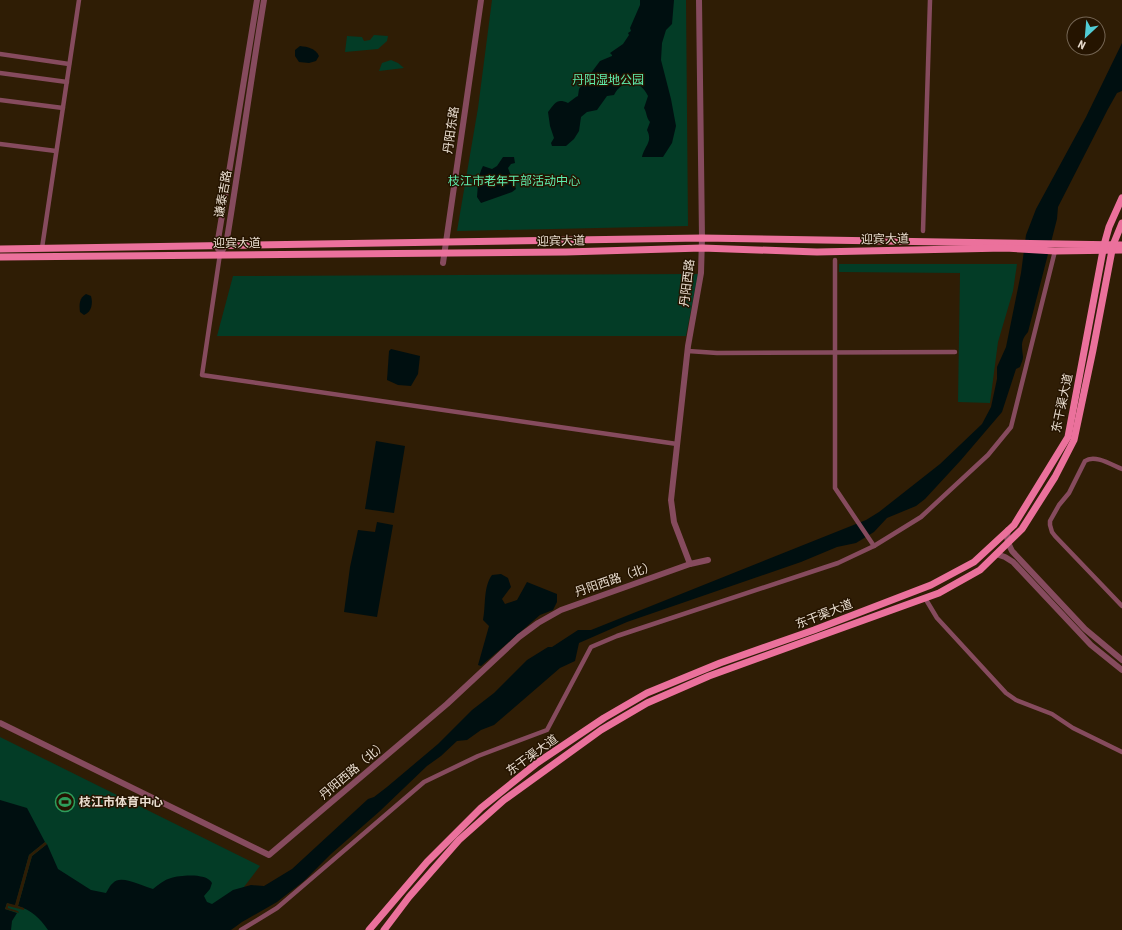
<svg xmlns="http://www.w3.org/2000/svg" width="1122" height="930" viewBox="0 0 1122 930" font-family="'Roboto Condensed','Noto Sans SC',sans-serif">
	<rect width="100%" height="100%" fill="#2f1d05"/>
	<!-- green -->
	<g fill="#033c26">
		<polygon points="492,0 686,0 688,226 457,231 478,108"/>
		<polygon points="374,35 388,36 387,41 378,49 345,52 347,36 362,37 364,41 370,40"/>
		<polygon points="391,60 398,63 404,68 379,71 382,63"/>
		<polygon points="839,264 1017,264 1013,291 998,342 990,403 958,402 960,273 839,272"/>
		<polygon points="698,274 686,336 217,336 233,276"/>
		<polygon points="0,737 260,866 211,930 0,930"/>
	</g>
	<!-- water -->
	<g fill="#000f10">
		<path d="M 640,0 L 674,0 L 672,24 L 666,30 L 662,43 L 661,60 L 671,99 L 676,126 L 672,143 L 663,157 L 642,157 C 645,145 653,142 647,130 L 650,122 C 646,117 647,113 644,108 L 648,96 C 640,79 623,78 614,95 L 607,96 L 597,110 L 587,112 L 581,117 L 579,131 L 574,139 L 566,146 L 552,146 L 551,143 L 554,138 L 550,126 L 548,112 C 555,103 557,98 568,103 L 576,97 L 578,96 L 579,89 L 600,61 L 612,56 L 612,55 L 610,53 L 623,44 L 629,35 L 628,33 L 631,31 L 630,28 L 640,5 Z"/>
		<path d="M 1122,43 L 1122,91 L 1117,93 L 1108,109 L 1058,207 L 1057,219 L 1028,332 C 1020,341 1022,346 1023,357 C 1023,360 1021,364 1020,367 L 1016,369 L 1002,412 L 961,460 L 925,499 L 916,506 L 887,518 L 874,532 L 856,543 L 837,547 L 801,562 L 627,622 L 579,643 L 575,661 L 560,668 L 494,725 L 481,730 L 467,740 L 457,741 L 441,756 L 427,766 L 380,811 L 331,854 L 304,881 L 277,902 L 242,922 L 231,930 L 48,930 C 40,918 31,910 18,906 L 32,856 L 47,844 L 58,869 L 91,890 L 106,893 C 108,890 110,885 113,883 C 121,874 143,887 153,889 C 159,884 164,880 171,878 C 181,875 207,873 212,883 L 210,889 L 204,896 L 207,902 L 212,904 L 233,890 L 251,885 L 264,886 L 292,869 L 368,799 L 374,797 L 387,787 L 438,744 L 472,710 L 494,693 L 527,660 L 548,647 L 552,647 L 578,630 L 591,630 L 866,520 L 879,512 L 940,464 L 982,424 L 991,407 L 997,379 L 997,367 L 1006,347 L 1021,273 L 1026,235 L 1036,209 L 1086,117 Z"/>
		<path d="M 300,46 C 308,47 315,48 319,56 L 316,61 L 309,63 L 299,62 L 295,56 L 295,50 Z"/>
		<path d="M 503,157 L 514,157 L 515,163 L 511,164 L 508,168 L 516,189 L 512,192 L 481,203 L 477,197 C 478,187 478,175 483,166 L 492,169 L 497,166 Z"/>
		<path d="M 86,294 L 91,296 C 93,303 92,312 84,315 L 80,312 C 79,305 79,298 86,294 Z"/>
		<polygon points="391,349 420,356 418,374 411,386 398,385 387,380 389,351"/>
		<polygon points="376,441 405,446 394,513 365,509"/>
		<polygon points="377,522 393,525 377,617 344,612 350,567 358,530 375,532"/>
		<path d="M 501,574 L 508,578 L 511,587 L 502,599 L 505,604 L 517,600 L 527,582 L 557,594 L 557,602 L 553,610 L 540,615 L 481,666 L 478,665 L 489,626 L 483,620 C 486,606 483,587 492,575 Z"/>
		<polygon points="0,800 27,808 45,842 29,855 15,906 7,903 5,909 17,913 12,921 11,930 0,930"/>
	</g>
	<!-- pier -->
	<polygon fill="#2f1d05" points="45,842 47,844 32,856 18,906 24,908 24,910 8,906 8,908 18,911 19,913 5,909 7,903 15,905 29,855"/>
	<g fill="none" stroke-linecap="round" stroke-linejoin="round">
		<!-- minor -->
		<g stroke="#864b5e" stroke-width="4.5">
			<polyline points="0,54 69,64"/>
			<polyline points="0,73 67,82"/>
			<polyline points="0,100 63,108"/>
			<polyline points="0,144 56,151"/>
			<polyline points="923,231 930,0"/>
			<polyline points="42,248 79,0"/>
			<polyline points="220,254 202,375 677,444"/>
			<polyline points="835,260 835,488 874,546"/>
			<polyline points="688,351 717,353 955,352"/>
			<path d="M 1122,469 C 1112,465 1095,454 1085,461 L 1069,493 L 1059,505 L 1050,521 L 1050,525 L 1052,532 L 1055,536 L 1122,606"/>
			<polyline points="925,598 937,618 1006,693 1016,700 1052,714 1073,728 1122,752"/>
			<polyline points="241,930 277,908 424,782 478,756 547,730 591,647 617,636 838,563 874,546 921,517 988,455 1011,427 1055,251"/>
		</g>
		<!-- tertiary -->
		<g stroke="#864b5e" stroke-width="6">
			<polyline points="218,249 217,246 257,0"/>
			<path d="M 220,254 L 225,246 L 227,239 C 240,159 251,79 264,0"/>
			<polyline points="443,263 481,0"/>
			<path d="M 1008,530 C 1006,539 1008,543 1012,551 L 1085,629 L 1122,660"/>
			<polyline points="996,554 1005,557 1013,562 1091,645 1122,670"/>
			<polyline points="690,564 674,522 671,500 688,346 701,273 702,238 699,0"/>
			<polyline points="0,723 269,855 447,704 519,637 538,623 561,610 690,564 708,560"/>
		</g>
		<!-- primary -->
		<g stroke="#eb719c" stroke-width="7">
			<polyline points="0,249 702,238 1122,245"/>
			<polyline points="0,257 566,252 702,248 817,252 1005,248 1055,251 1122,250"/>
			<polyline points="369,930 427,862 481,808 537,763 604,718 647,693 720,663 814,630 931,585 974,562 1014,525 1068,437 1104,245 1109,227 1122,198"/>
			<polyline points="384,930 409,897 459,840 504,800 601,730 647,703 709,676 939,593 980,570 1022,529 1055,477 1074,440 1093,350 1113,245 1122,223"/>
		</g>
	</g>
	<!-- icons -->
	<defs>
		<g id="stadium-ring" transform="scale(1)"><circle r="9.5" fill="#251400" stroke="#2e9e5b" stroke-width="1.5"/><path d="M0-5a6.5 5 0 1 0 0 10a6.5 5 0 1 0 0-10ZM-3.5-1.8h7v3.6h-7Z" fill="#2e9e5b"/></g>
	</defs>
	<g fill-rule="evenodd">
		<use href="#stadium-ring" x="65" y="802"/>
	</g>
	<g text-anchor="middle" stroke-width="3" stroke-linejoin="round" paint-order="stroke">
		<!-- park labels -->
		<g font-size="12" fill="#5fefaf" stroke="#251400">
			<text x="608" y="84">丹阳湿地公园</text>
			<text x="514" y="185">枝江市老年干部活动中心</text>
		</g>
		<!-- street labels -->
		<g font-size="12" fill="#eaded0" stroke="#251400">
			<text transform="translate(451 130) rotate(-82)" y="4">丹阳东路</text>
			<text transform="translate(223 194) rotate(-80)" y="4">谦泰吉路</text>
			<text transform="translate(885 239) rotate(-1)" y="4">迎宾大道</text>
			<text transform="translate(561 241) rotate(-1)" y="4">迎宾大道</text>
			<text x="237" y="247">迎宾大道</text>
			<text transform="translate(687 283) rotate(-83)" y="4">丹阳西路</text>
			<text transform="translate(1062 403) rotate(-78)" y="4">东干渠大道</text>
			<text transform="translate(615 579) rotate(-19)" y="4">丹阳西路（北）</text>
			<text transform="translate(824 614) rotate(-21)" y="4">东干渠大道</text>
			<text transform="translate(532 755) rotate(-36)" y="4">东干渠大道</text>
			<text transform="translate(353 770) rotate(-40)" y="4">丹阳西路（北）</text>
		</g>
		<!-- poi labels -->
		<g font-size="12" font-weight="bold" fill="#eaded0" stroke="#251400" text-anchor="start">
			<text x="79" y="806">枝江市体育中心</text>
		</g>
	</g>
	<!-- north arrow -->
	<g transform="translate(1086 36) rotate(206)"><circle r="19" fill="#251400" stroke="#746553"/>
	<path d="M0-3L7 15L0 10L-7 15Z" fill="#51ccd4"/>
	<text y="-6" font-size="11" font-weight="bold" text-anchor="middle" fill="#eaded0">N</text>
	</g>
</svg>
